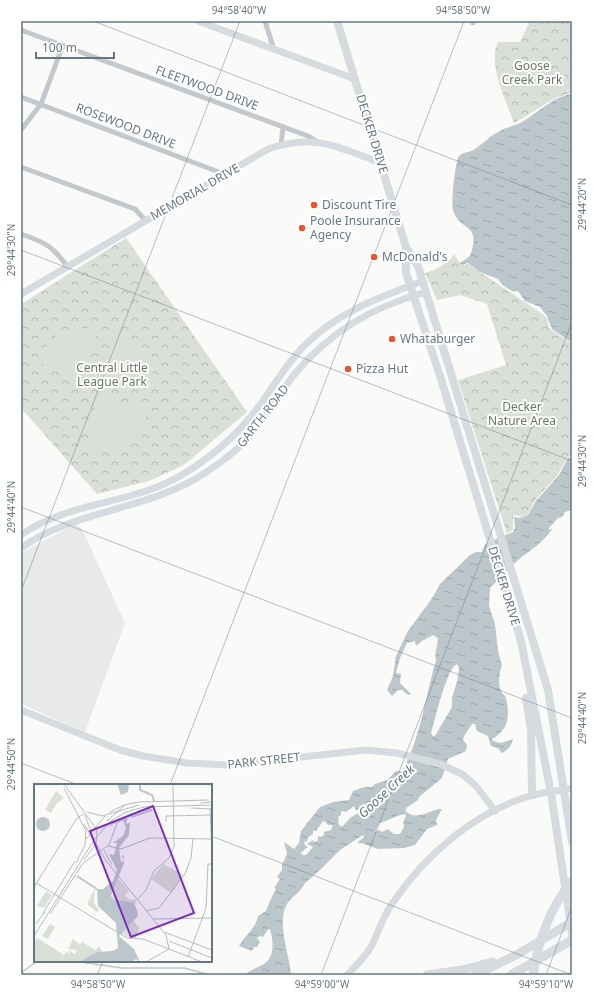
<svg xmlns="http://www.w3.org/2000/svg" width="593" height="996" viewBox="0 0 593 996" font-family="'Noto Sans',sans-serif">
	<defs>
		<pattern id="park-crowns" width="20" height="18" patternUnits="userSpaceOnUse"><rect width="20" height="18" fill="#dadfd7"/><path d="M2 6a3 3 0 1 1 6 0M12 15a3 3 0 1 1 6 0" fill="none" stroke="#b4b9b4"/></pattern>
		<pattern id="water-ripples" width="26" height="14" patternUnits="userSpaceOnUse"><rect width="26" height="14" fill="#bbc7cb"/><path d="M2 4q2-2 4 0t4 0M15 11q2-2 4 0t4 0" fill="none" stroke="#9ca6aa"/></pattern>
	</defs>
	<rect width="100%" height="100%" fill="#fafaf8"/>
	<!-- built -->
	<polygon fill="#e8e9e9" points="76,524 82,529 125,623 85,732 21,704 21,554 26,550"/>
	<!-- park -->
	<g fill="url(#park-crowns)">
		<path d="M 530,21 L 572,21 L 572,93 C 550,97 534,113 514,123 C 506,100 487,63 498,42 L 520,42 Z"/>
		<polygon points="126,238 247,412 184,465 149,481 97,494 21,408 21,304"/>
		<path d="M 454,254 L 461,265 L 468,264 L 538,311 L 547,318 L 549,328 L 572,344 L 572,455 L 567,458 L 557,476 L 536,499 L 527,515 L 521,517 L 516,515 L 513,516 L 513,530 L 507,534 L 458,380 L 506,365 L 487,304 L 460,295 L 437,300 L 425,273 C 435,271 451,261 454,254 Z"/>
	</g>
	<!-- pitch -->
	<g fill="#dadfd7">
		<path d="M 85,328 L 96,330 L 88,376 L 81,381 L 46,368 L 38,358 C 50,337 61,331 85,328 Z"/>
		<path d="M 114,333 C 121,335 129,337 135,341 C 152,352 156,374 151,392 L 102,386 L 98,378 Z"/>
		<path d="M 101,397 L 148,411 C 142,438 119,455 91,450 C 88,437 91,405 101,397 Z"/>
	</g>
	<!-- water -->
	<g fill="url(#water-ripples)" fill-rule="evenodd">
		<path d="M 572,94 L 572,343 L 552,329 L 547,316 L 540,307 L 525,301 L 518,291 C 512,293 501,285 498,279 L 480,272 L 468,263 L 461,265 L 460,263 L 470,256 C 482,221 460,233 453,210 C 451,203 455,162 459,156 C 464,151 470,153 475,149 C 484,143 490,136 500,131 C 507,127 515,126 522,122 C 539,112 552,97 572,94 Z"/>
		<path d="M 572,457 L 572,510 L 565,512 L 562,517 L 558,518 L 549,528 L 549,530 L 553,528 C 540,546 532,548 517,561 C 507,569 499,579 490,588 L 489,606 L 495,624 L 498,651 L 502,666 C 499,671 498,686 501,691 C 502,694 505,695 506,698 C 510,715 509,730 492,739 L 493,741 L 501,743 L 513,739 C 512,745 507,752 501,753 L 499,749 L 491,746 L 488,736 L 477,731 L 475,724 L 472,724 L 464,736 L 463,740 L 467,745 L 466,751 L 448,759 L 442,778 L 419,797 L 418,800 L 406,808 L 405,811 C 417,822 430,809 442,809 L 436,820 L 437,825 L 427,829 L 415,845 L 404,848 L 378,849 L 361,843 L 359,844 L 358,842 L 364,837 L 363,835 L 340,850 L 319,871 L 305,883 C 301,892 292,896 287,904 C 276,922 290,957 291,975 L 244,975 C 250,970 257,968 264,964 C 275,957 274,938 269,928 L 263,937 L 260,936 L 257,938 L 260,942 L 257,947 L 254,947 L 252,951 L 239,946 C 244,936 257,927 258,916 L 266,911 C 269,903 272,896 276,889 L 274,888 L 280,879 L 277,877 L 282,870 L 282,865 L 287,854 L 284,842 L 294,849 L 299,843 L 301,831 L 320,807 L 333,802 L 349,800 L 353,791 L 364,787 L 372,787 L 375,784 L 387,780 L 396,771 L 402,771 C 421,738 425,697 436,661 C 434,652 438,646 438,638 L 433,635 L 422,641 L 416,646 L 415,641 L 407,643 L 400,658 L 396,673 L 401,674 L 400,683 L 411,694 L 408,695 L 402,690 L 398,690 L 392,696 L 387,690 L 393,676 L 396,656 L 408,631 L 433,597 L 440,584 L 470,555 L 476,552 L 482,552 L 485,544 L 513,532 L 515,528 L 514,517 L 520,518 L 528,515 L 536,501 L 559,475 L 568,458 ZM 457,664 L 459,668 L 458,678 L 452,698 L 452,707 L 435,736 L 433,736 L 431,733 C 435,720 447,667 457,664 ZM 354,806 L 356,810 L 359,810 L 358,813 L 350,818 L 342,827 L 339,825 L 338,817 L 341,815 L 341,811 L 346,812 ZM 405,814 L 406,816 L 403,822 L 404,827 L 400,834 L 394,834 L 388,829 L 382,832 L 379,830 L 375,832 L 379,823 C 386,822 394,816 405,814 ZM 323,821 L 326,822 L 328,825 L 333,825 L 331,830 L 324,832 L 324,835 L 321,837 L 318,836 L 318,841 L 314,842 L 313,840 L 307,844 L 313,847 L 306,855 L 302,855 L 301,852 L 308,847 L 305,845 L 304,841 L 307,842 L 308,837 L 313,834 L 313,830 L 316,831 Z"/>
	</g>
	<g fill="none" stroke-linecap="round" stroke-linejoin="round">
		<!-- stream -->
		<g stroke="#bbc7cb" stroke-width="1.5">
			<polyline points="74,961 122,968 184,968 210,975"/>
			<polyline points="21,973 37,961"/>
		</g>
		<!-- street -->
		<g stroke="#c3c8cc" stroke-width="5">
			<polyline points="265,21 274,50"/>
			<polyline points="473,23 474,21"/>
			<polyline points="21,30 308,136 318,142"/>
			<polyline points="21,97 224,174"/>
			<polyline points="21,130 41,104 63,45"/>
			<polyline points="281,145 283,127"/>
			<polyline points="21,167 135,209 146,221"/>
			<path d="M 21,234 C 47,243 52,246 68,267"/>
		</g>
		<!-- secondary -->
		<g stroke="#d6dbdf" stroke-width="7">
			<polyline points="198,21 355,79"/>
			<path d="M 21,294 L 268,149 C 315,133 338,147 381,163"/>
			<path d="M 21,535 C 69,501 130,505 180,476 C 207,460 233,439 253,414 C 271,392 284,366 304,346 C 339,311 378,298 423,281"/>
			<path d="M 21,548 C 76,509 147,511 205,473 C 220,463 236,452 249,437 C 265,418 278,396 293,376 C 329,332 372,307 426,292"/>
			<polyline points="21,710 120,750 143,756 187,763 229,765 366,750 397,753 440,764 462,774 476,786 495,811"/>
			<path d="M 347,975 C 356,966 366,956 372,945 C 379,931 383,916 392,904 C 424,856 474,812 530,796 C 544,792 558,791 572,788"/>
		</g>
		<!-- primary -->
		<g stroke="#d6dbdf" stroke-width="8">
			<polyline points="337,21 406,247 418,266 548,690 572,842"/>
			<polyline points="406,248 406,273 441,379 521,641 551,793 572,933"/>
			<polyline points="526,698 531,729 532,795"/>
		</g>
		<!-- highway -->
		<g stroke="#d6dbdf" stroke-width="9">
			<polyline points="427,975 462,970 492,962"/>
			<polyline points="475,975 518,954 572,922"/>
			<polyline points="511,975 572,940"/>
			<path d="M 533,975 C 538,940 550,908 572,881"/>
		</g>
	</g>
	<!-- ticks -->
	<path fill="none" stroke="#657683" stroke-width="1" stroke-opacity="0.45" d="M 93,21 L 572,205M 21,250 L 572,461M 21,507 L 572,718M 21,591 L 240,21M 21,763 L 78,785M 170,785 L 464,21M 211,836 L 572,975M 97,975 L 103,961M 321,975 L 572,322M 546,975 L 572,906"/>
	<!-- markers -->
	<g fill="#e4572e" stroke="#fff" stroke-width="1.5">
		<circle cx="314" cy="205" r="4"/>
		<circle cx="302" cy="228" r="4"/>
		<circle cx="374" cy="257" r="4"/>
		<circle cx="392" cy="339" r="4"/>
		<circle cx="348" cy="369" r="4"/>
	</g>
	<g text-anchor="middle" stroke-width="4" stroke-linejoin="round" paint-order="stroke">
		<!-- park labels -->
		<g font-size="12" fill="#687a64" stroke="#fff">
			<text x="532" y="70">Goose<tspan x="532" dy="14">Creek Park</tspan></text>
			<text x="112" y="372">Central Little<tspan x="112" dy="14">League Park</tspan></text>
			<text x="522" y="411">Decker<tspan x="522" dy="14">Nature Area</tspan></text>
		</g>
		<!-- street labels -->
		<g font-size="12" fill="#657683" stroke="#fff">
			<text transform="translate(207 88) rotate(20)" y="4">FLEETWOOD DRIVE</text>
			<text transform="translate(126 126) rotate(21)" y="4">ROSEWOOD DRIVE</text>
			<text transform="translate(372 134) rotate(73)" y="4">DECKER DRIVE</text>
			<text transform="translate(195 192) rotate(-30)" y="4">MEMORIAL DRIVE</text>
			<text transform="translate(263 416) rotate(-52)" y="4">GARTH ROAD</text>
			<text transform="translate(504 586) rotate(73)" y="4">DECKER DRIVE</text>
			<text transform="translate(264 761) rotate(-6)" y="4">PARK STREET</text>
		</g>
		<!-- poi labels -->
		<g font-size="12" fill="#657683" stroke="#fff" text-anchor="start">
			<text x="322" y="209">Discount Tire</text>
			<text x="310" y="225">Poole Insurance<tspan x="310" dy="14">Agency</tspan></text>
			<text x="382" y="261">McDonald's</text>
			<text x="400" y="343">Whataburger</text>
			<text x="356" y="373">Pizza Hut</text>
		</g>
		<!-- water labels -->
		<g font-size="13" font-style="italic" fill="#60757c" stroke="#fff">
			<text transform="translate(386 791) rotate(-43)" y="5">Goose Creek</text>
		</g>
	</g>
	<!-- overview -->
	<g transform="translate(34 784)">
		<rect width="178" height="178" fill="#fafaf8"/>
		<path d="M 12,107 L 18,111 L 10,124 L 3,122 ZM 39,155 L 57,170 L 56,173 L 47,175 L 41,170 L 43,166 L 34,165 Z" fill="#dadfd7"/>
		<path d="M 22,7 L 30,14 L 23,19 L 17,29 L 11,26 ZM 61,104 L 60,119 L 65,126 L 63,128 L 53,120 ZM 3,154 L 30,171 L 32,168 L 36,170 L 34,166 L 47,174 L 51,172 L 54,173 L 45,178 L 27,178 L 30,171 L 26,178 L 0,178 L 0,158 ZM 48,158 L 62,166 L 65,162 L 68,167 L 56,173 L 57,170 L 54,171 L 44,162 Z" fill="#dadfd7"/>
		<path d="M 129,80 L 150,91 L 137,109 L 117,95 ZM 83,93 L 95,107 L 91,111 L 95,116 L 101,115 L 103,117 L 101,120 L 78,114 ZM 100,137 L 105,144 L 102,154 L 95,154 L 87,149 ZM 16,140 L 21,143 L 14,155 L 8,152 Z" fill="#dadfd7"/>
		<path d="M 95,0 L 94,8 L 87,11 L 83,0 ZM2 40a7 7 0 1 1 14 0a7 7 0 1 1-14 0ZM 94,34 L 92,38 L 93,40 L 96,38 L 95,51 L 85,64 L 87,78 L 90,77 L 88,72 L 90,71 L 90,79 L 77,112 L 79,115 L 100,119 L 103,126 L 104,132 L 85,152 L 100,165 L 106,178 L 102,175 L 98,178 L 45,178 L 63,168 L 79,167 L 84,164 L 82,139 L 64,122 L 63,105 L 69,105 L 79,97 L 83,86 L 75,70 L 80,71 L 83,59 L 79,59 L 89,52 L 92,44 L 89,36 Z" fill="#bbc7cb"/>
		<path fill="none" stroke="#bbc7cb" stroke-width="2" d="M 106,0 L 106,6 L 118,11 L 120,17M 97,33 L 118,26M 43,92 L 63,105"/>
		<path fill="none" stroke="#b5bdc2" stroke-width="1" d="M 30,0 L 63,46 L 62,60 L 50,76M 30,4 L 52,47 L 51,61 L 42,79M 166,19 L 178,18M 157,24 L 178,25M 176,25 L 178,66M 53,28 L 68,32 L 105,21M 76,28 L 90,21 L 105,18 L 175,16M 51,31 L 56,45M 73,37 L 91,21M 132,38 L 132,32 L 178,31M 50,40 L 73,78 L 132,151 L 135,165M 75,42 L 86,36M 52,55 L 71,32M 74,62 L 87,65 L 116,54 L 178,55M 70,66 L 78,81M 2,99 L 93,154 L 109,155 L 135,165M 0,103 L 43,34 L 50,30M 103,116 L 112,106 L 120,87 L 135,74 L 140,63 L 139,0M 112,127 L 125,124 L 151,90 L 157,74 L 159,55M 9,129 L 41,77M 16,130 L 49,79 L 75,61 L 83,39 L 105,27 L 117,25M 119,135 L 178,134M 2,140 L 11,128M 130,148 L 178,166M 0,152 L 60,56 L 77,37 L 92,28 L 110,23 L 178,21M 135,157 L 178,174M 135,165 L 168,178M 154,173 L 172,124 L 174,80 L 178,80M 112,178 L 135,165"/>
		<path fill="#7b2cbf" fill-opacity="0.15" stroke="#7b2cbf" stroke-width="2" d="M 119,22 L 160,129 L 97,153 L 56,47 Z"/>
		<rect width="178" height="178" fill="none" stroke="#657683" stroke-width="2"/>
	</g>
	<!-- border -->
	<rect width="593" height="996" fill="none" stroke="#ffffff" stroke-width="44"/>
	<!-- scale -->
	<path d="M36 52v6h78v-6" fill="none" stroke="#657683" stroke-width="2"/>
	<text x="42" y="52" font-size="12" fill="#657683" stroke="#ffffff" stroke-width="3" paint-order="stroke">100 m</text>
	<rect x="22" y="22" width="549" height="952" fill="none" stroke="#657683" stroke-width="1.5"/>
	<g font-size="10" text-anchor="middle" fill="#657683">
		<text x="239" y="14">94°58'40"W</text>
		<text x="463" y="14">94°58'50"W</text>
		<text transform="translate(582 204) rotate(-90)" y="4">29°44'20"N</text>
		<text transform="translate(11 250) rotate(-90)" y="4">29°44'30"N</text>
		<text transform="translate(582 461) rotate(-90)" y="4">29°44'30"N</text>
		<text transform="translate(11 507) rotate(-90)" y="4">29°44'40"N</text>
		<text transform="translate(582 718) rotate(-90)" y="4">29°44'40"N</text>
		<text transform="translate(11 764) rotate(-90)" y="4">29°44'50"N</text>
		<text x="98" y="988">94°58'50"W</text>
		<text x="322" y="988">94°59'00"W</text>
		<text x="546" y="988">94°59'10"W</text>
	</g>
</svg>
